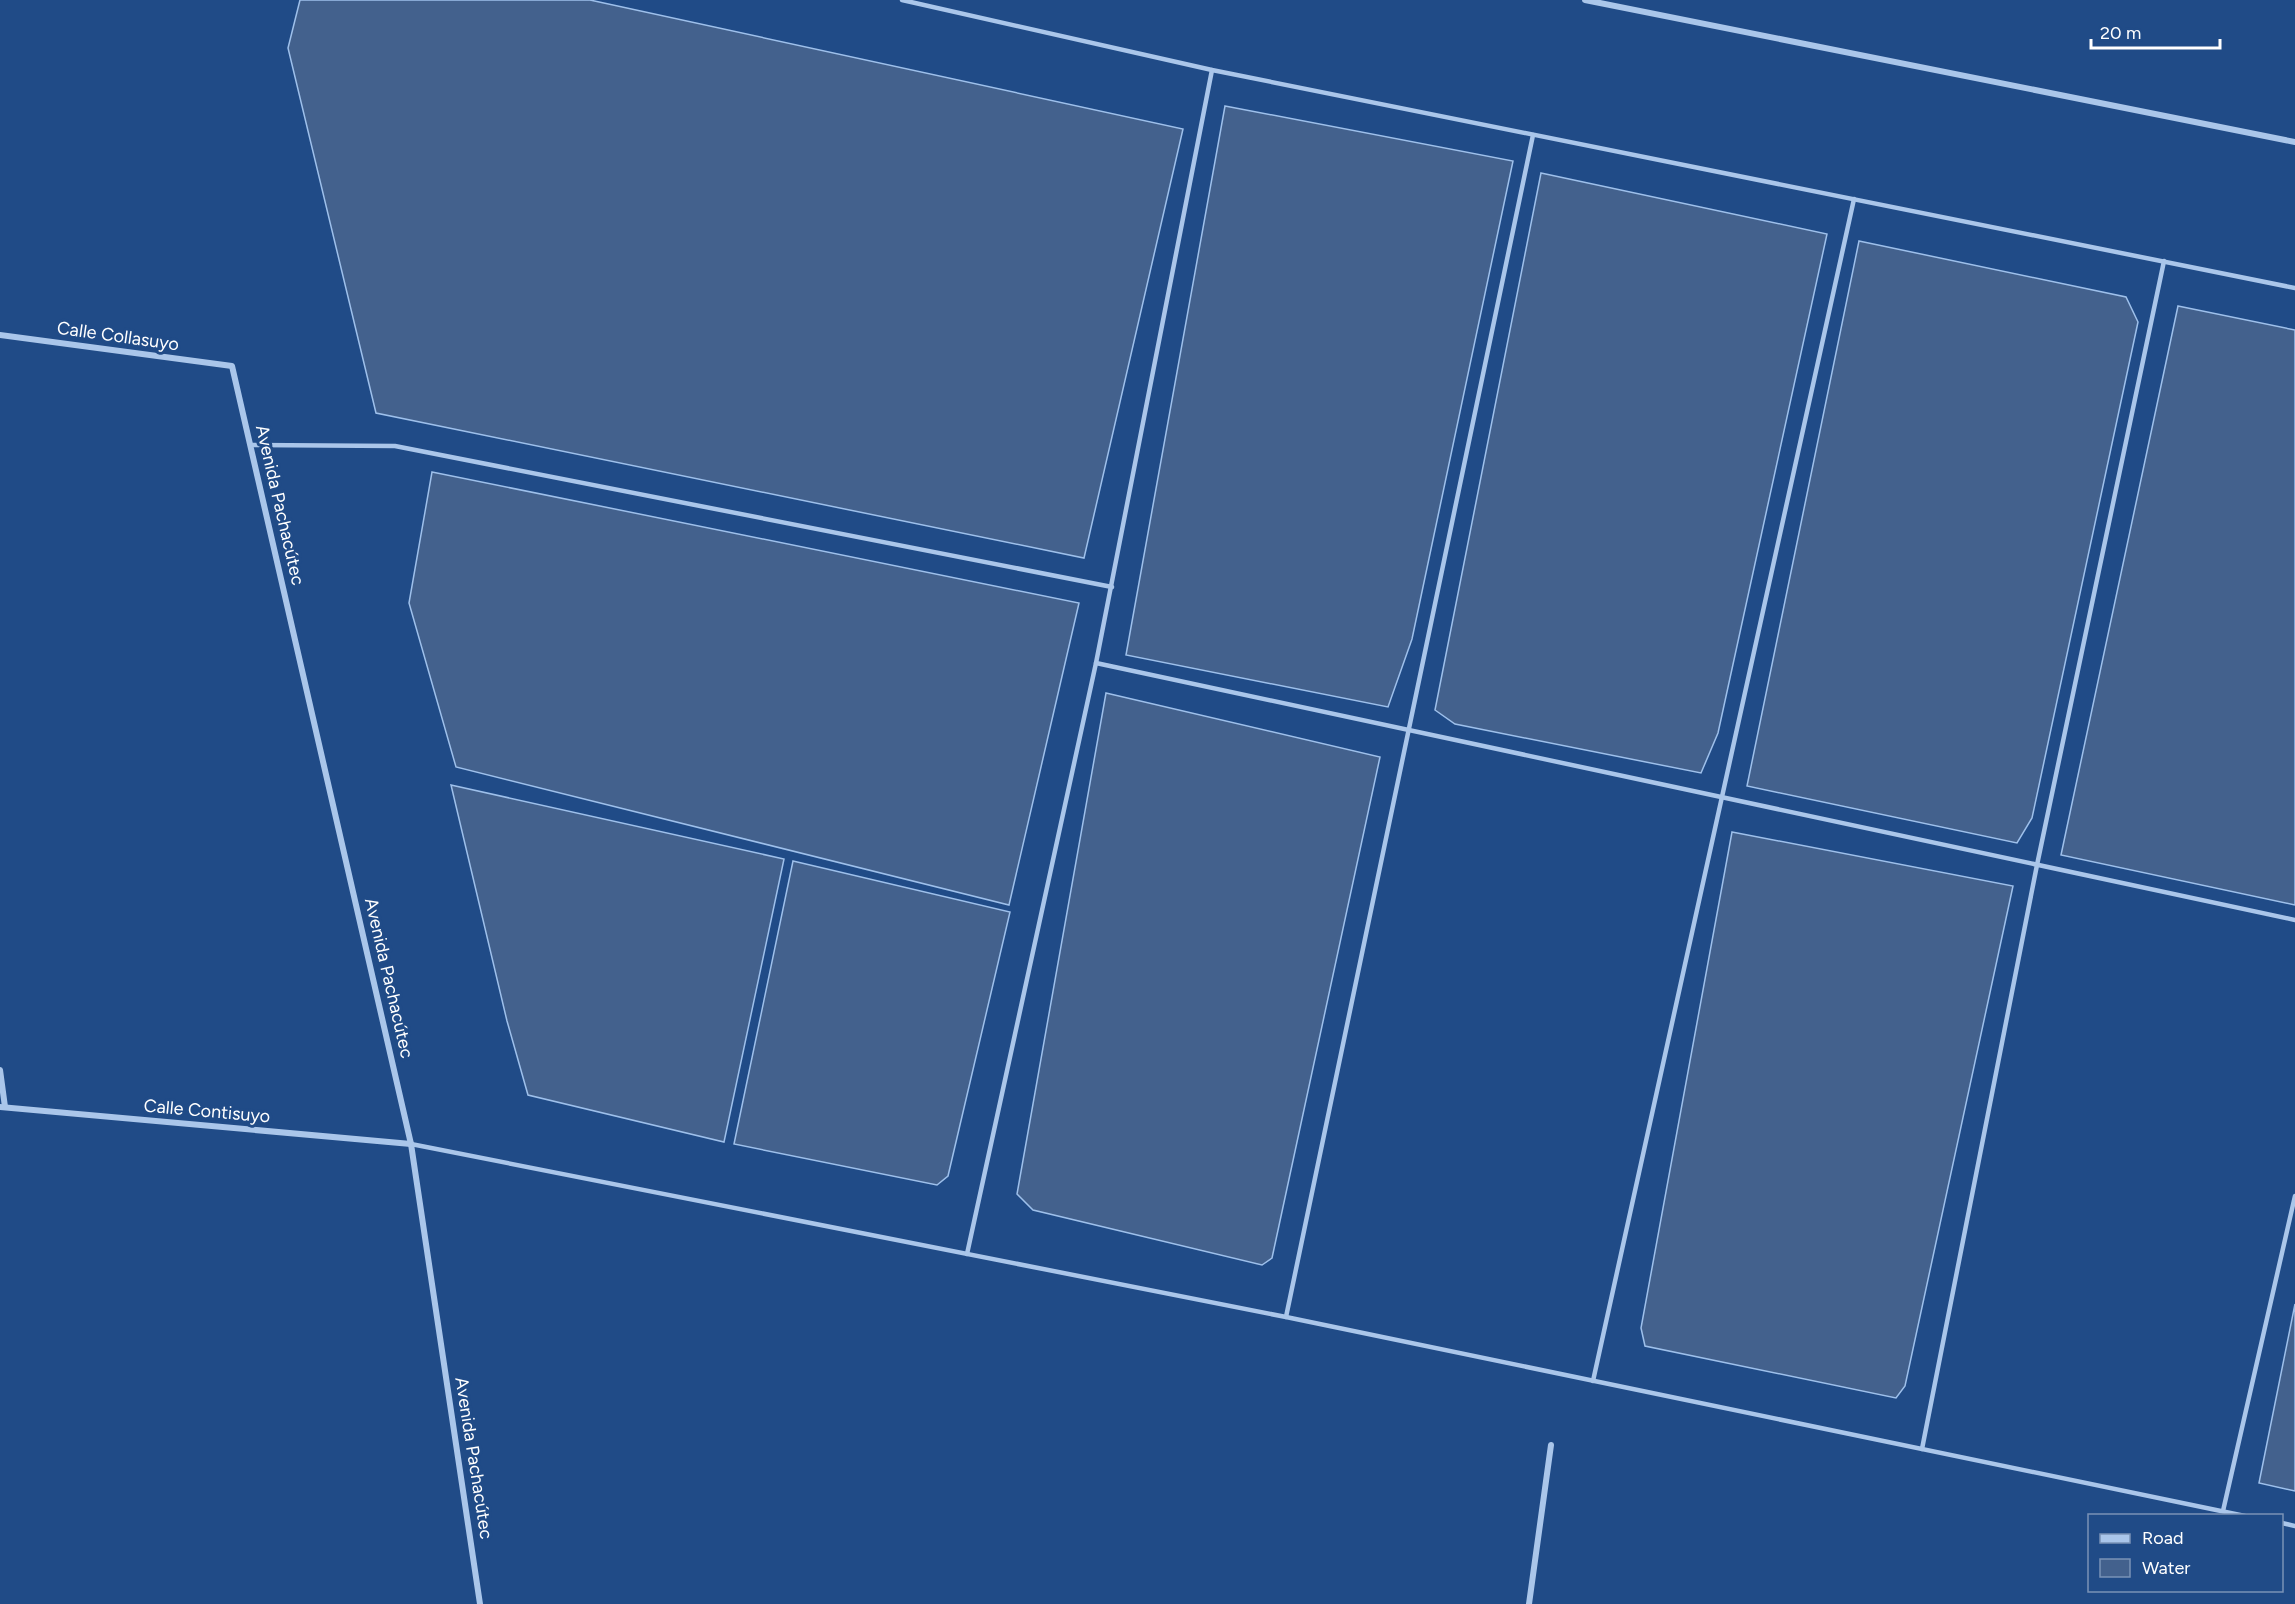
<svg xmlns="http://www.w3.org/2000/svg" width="2295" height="1604" viewBox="0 0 2295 1604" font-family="Figtree,sans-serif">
	<rect width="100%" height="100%" fill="#204b87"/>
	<!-- water -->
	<g fill="#43618d" stroke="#9ec0eb" stroke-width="1.5">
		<polygon points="300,0 590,0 1183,129 1084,558 376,413 288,48"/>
		<polygon points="1225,106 1513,161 1412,639 1388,707 1126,655"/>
		<polygon points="1541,173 1827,234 1718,733 1701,773 1455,724 1435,710"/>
		<polygon points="1859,241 2126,297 2138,322 2032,818 2017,843 1747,786"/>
		<polygon points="2178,306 2295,330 2295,905 2061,855"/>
		<polygon points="432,472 1079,603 1009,905 456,767 409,603"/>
		<polygon points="1106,693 1380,757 1272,1258 1262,1265 1033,1210 1017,1194"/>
		<polygon points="451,785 784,859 724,1142 528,1095 507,1021"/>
		<polygon points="1732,832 2013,886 1905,1386 1896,1398 1645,1346 1641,1328"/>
		<polygon points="793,861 1010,912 948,1176 937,1185 734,1144"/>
		<polygon points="2295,1304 2295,1491 2259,1483"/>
	</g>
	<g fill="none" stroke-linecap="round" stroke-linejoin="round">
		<!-- lane -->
		<g stroke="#aac6ea" stroke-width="4.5">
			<polyline points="902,0 1212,70 2295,288"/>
			<polyline points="251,445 395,446 1112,587"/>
			<polyline points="1096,663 2295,920"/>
			<polyline points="411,1144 1286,1317 2245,1516"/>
			<polyline points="967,1254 1096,663 1212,70"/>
			<polyline points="1286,1317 1533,135"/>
			<polyline points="1593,1381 1854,199"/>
			<polyline points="1922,1449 2037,865 2164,261"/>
			<polyline points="2223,1511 2295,1196"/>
			<polyline points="2282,1523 2295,1526"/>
		</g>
		<!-- street -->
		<g stroke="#aac6ea" stroke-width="6">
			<polyline points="1585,0 2295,142"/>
			<polyline points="0,335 232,366 411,1144 480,1604"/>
			<polyline points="0,1070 5,1107"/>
			<polyline points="0,1107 411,1144"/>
			<polyline points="1529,1604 1551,1445"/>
		</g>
	</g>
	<g text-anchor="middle" stroke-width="6" stroke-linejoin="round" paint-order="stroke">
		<!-- street labels -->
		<g font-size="18" fill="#fff" stroke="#204b87">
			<text transform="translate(118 336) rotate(8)" y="6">Calle Collasuyo</text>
			<text transform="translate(280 505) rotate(77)" y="6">Avenida Pachacútec</text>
			<text transform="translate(389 978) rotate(77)" y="6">Avenida Pachacútec</text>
			<text transform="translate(207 1111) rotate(5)" y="6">Calle Contisuyo</text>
			<text transform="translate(474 1458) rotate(81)" y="6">Avenida Pachacútec</text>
		</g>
	</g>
	<!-- legend -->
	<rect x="2088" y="1514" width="195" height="78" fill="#204b87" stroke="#7993b7" stroke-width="1.5"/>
	<rect x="2100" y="1534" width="30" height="9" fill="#aac6ea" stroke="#7993b7" stroke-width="1.5"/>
	<text x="2142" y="1544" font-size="18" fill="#ffffff">Road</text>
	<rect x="2100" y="1559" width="30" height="18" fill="#43618d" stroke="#7993b7" stroke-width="1.5"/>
	<text x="2142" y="1574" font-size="18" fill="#ffffff">Water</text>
	<!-- scale -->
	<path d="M2091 39v9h129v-9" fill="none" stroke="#ffffff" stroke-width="3"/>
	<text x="2100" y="39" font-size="18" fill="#ffffff" stroke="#204b87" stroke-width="4.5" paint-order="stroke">20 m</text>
</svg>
